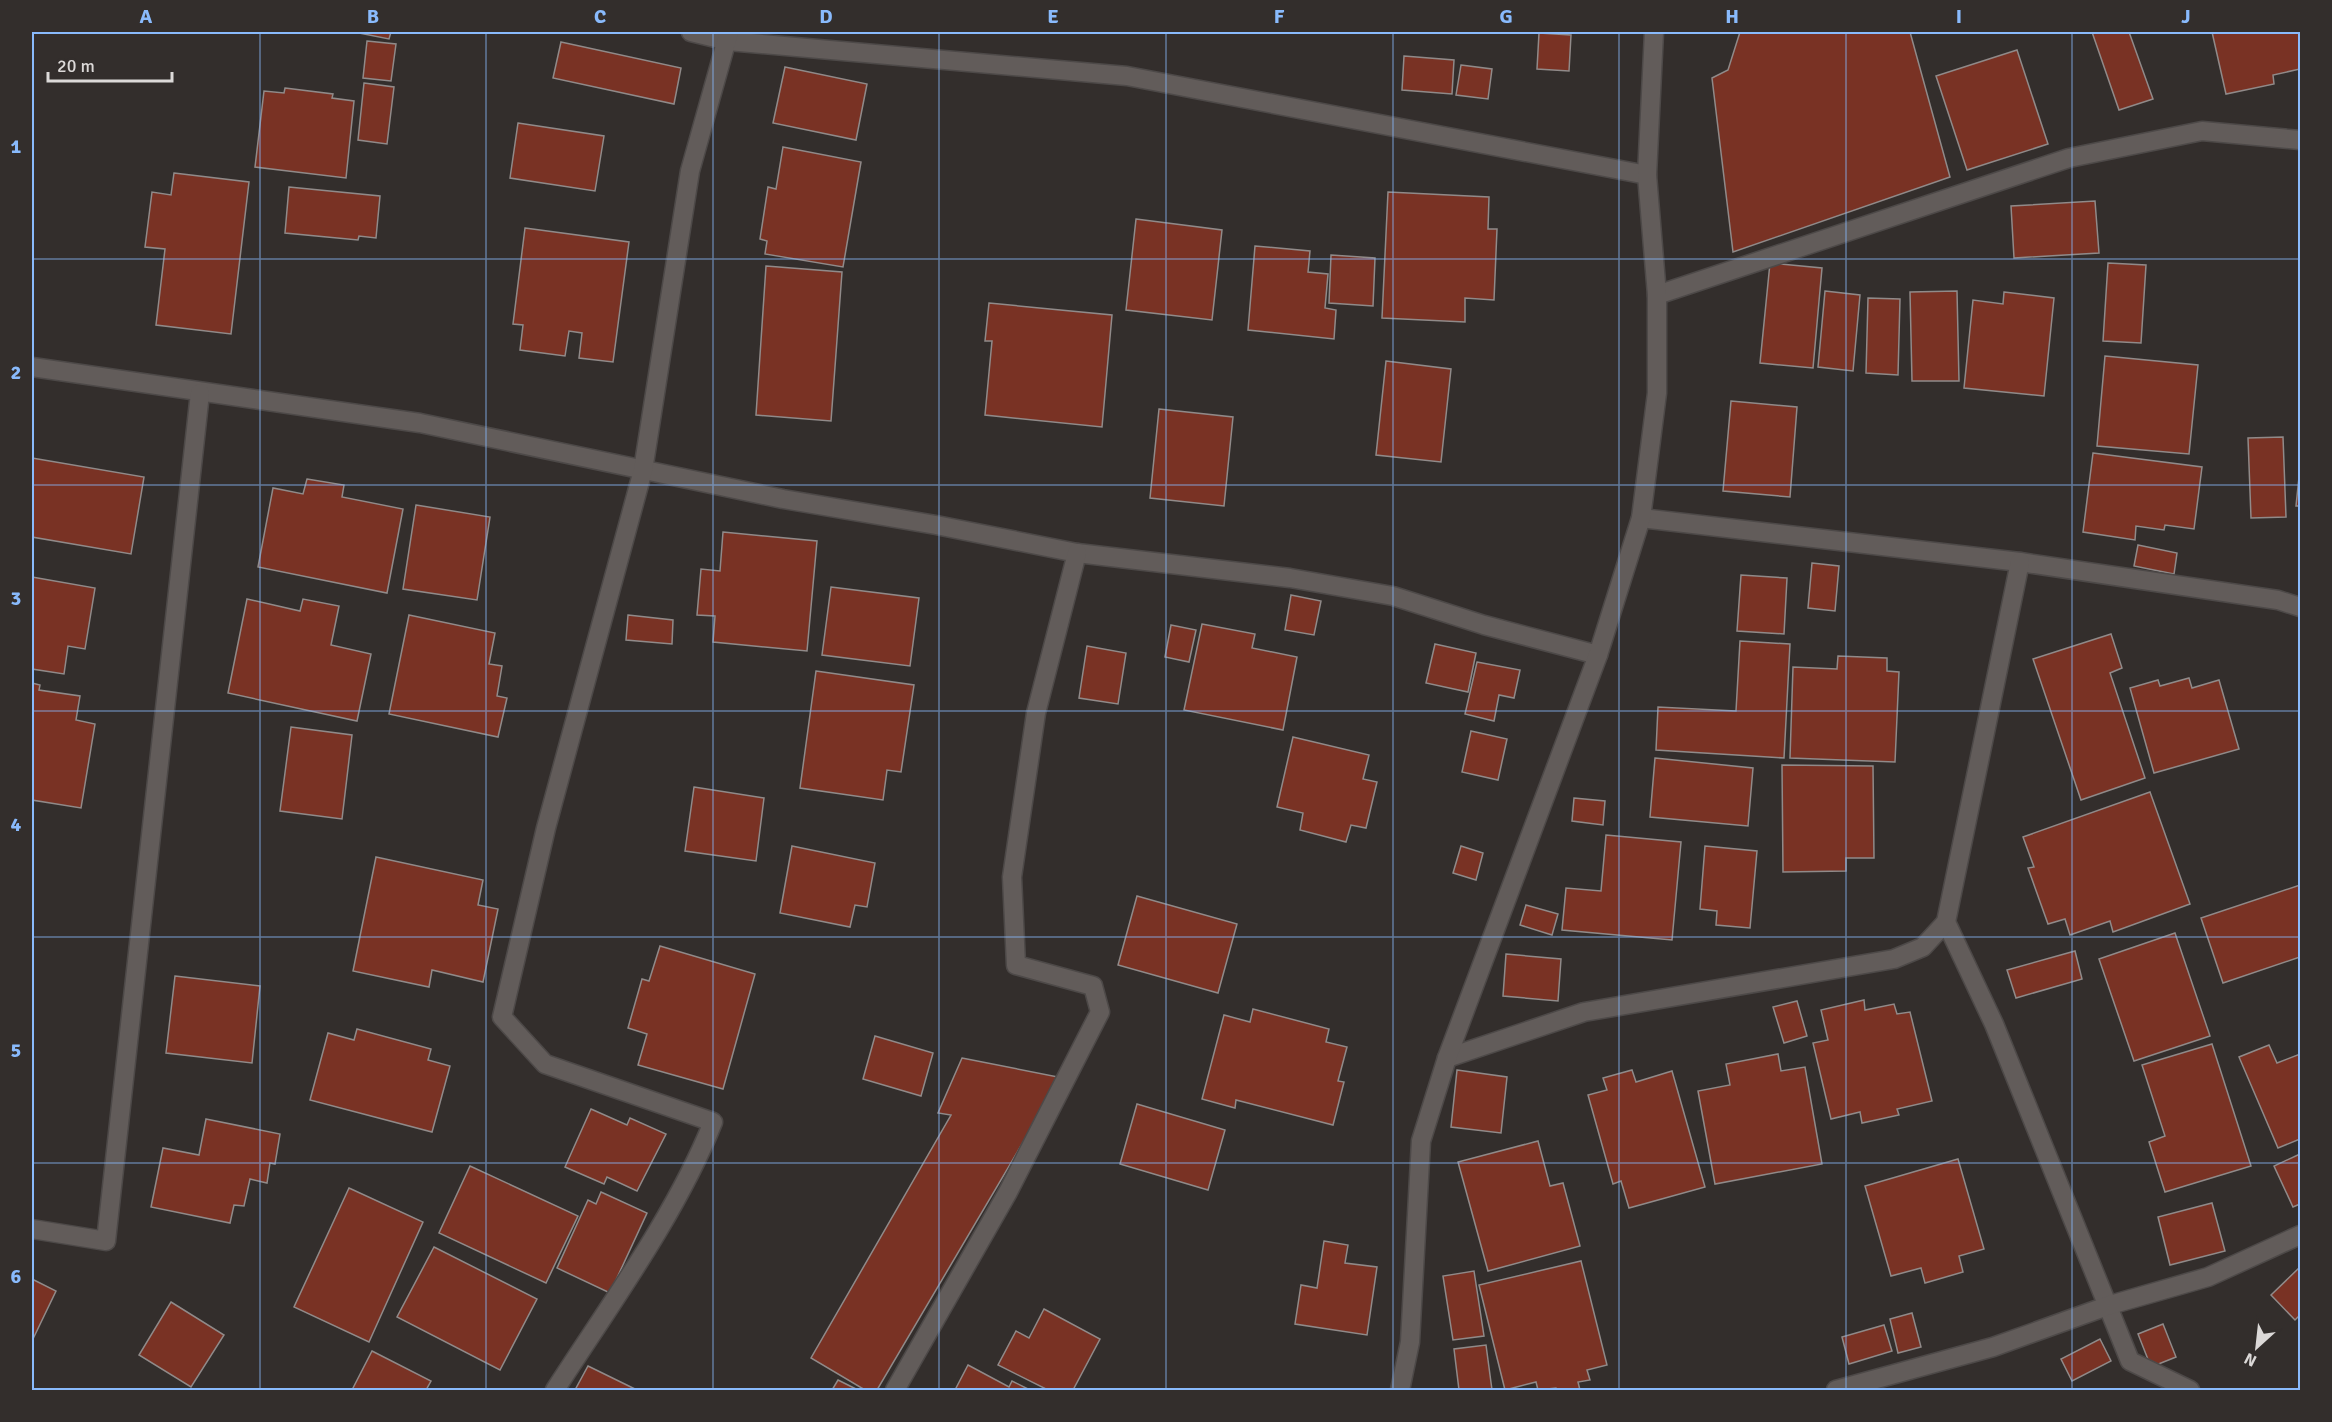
<svg xmlns="http://www.w3.org/2000/svg" width="2332" height="1422" viewBox="0 0 2332 1422" font-family="Signika,sans-serif">
	<rect width="100%" height="100%" fill="#332e2c"/>
	<!-- building -->
	<g fill="#793224" stroke="#908a89" stroke-width="1.5">
		<polygon points="354,32 391,32 389,39"/>
		<polygon points="1740,32 1910,32 1950,177 1733,252 1712,78 1728,70"/>
		<polygon points="2092,32 2129,32 2153,99 2119,110"/>
		<polygon points="2212,32 2300,32 2300,69 2273,75 2274,84 2226,94"/>
		<polygon points="1539,33 1571,35 1569,71 1537,69"/>
		<polygon points="367,41 396,44 391,81 363,78"/>
		<polygon points="561,42 681,68 674,104 553,78"/>
		<polygon points="2017,50 2048,144 1967,170 1936,76"/>
		<polygon points="1404,56 1454,60 1452,94 1402,90"/>
		<polygon points="1461,65 1492,69 1488,99 1456,95"/>
		<polygon points="785,67 867,84 856,140 773,123"/>
		<polygon points="364,83 394,87 387,144 358,140"/>
		<polygon points="285,88 333,94 332,98 354,101 346,178 255,167 264,91 284,93"/>
		<polygon points="518,123 604,136 595,191 510,178"/>
		<polygon points="783,147 861,162 843,267 765,254 767,241 760,239 768,187 776,189"/>
		<polygon points="174,173 249,182 231,334 156,325 165,249 145,247 152,192 171,195"/>
		<polygon points="289,187 380,196 376,238 359,236 358,240 285,233"/>
		<polygon points="1388,192 1489,197 1488,229 1497,229 1494,300 1465,298 1465,322 1382,318"/>
		<polygon points="2095,201 2099,253 2014,258 2011,206"/>
		<polygon points="1136,219 1222,230 1212,320 1126,310"/>
		<polygon points="525,228 629,242 613,362 579,358 582,333 569,331 565,356 520,350 523,325 513,324"/>
		<polygon points="1255,246 1310,251 1308,272 1328,274 1325,308 1336,310 1334,339 1248,330"/>
		<polygon points="1331,255 1375,258 1373,306 1329,303"/>
		<polygon points="1770,263 1822,268 1813,368 1760,363"/>
		<polygon points="2108,263 2146,265 2141,343 2103,341"/>
		<polygon points="766,266 842,272 831,421 756,415"/>
		<polygon points="1825,291 1860,295 1853,371 1818,367"/>
		<polygon points="1957,291 1959,381 1912,381 1910,292"/>
		<polygon points="2004,292 2054,298 2044,396 1964,388 1973,300 2003,304"/>
		<polygon points="1868,298 1900,299 1898,375 1866,373"/>
		<polygon points="989,303 1112,315 1102,427 985,415 992,341 985,341"/>
		<polygon points="2105,356 2198,365 2189,454 2097,446"/>
		<polygon points="1386,361 1451,369 1441,462 1376,455"/>
		<polygon points="1731,401 1797,407 1790,497 1723,491"/>
		<polygon points="1159,409 1233,417 1224,506 1150,498"/>
		<polygon points="2283,437 2286,517 2251,518 2248,438"/>
		<polygon points="2093,453 2202,467 2194,529 2165,525 2164,530 2136,526 2135,540 2083,532"/>
		<polygon points="32,458 144,477 131,554 32,537"/>
		<polygon points="2299,477 2300,477 2300,506 2296,506"/>
		<polygon points="307,479 344,485 342,497 403,509 387,593 258,567 273,488 303,494"/>
		<polygon points="416,505 490,517 477,600 403,589"/>
		<polygon points="723,532 817,541 807,651 713,642 715,616 697,615 701,569 720,571"/>
		<polygon points="2138,545 2177,553 2174,574 2134,566"/>
		<polygon points="1812,563 1839,566 1835,611 1808,608"/>
		<polygon points="1741,575 1787,578 1784,634 1737,631"/>
		<polygon points="32,577 95,588 85,649 68,646 64,674 32,669"/>
		<polygon points="831,587 919,598 910,666 822,655"/>
		<polygon points="1291,595 1321,601 1314,635 1285,630"/>
		<polygon points="247,599 300,611 303,599 339,606 331,645 371,654 357,721 228,693"/>
		<polygon points="409,615 495,633 489,664 502,666 497,696 507,698 498,737 389,714"/>
		<polygon points="628,615 673,620 672,644 626,640"/>
		<polygon points="1202,624 1255,634 1252,648 1297,657 1283,730 1184,710"/>
		<polygon points="1171,625 1196,630 1189,662 1165,657"/>
		<polygon points="2111,634 2122,668 2110,673 2145,778 2081,800 2033,659"/>
		<polygon points="1740,641 1790,644 1784,758 1656,750 1658,707 1736,711"/>
		<polygon points="1435,644 1476,653 1468,692 1426,683"/>
		<polygon points="1087,646 1126,653 1118,704 1079,698"/>
		<polygon points="1838,656 1887,658 1887,671 1899,672 1895,762 1790,758 1793,667 1837,669"/>
		<polygon points="1477,662 1520,670 1514,698 1499,695 1494,721 1465,714"/>
		<polygon points="816,671 914,685 901,772 887,770 883,800 800,788"/>
		<polygon points="2189,678 2192,688 2219,680 2239,749 2154,773 2130,688 2158,680 2160,686"/>
		<polygon points="32,683 40,685 39,690 80,696 76,720 95,724 81,808 32,800"/>
		<polygon points="291,727 352,735 342,819 280,811"/>
		<polygon points="1471,731 1507,739 1498,780 1462,772"/>
		<polygon points="1293,737 1369,755 1363,779 1377,782 1366,828 1351,825 1346,842 1300,830 1303,813 1277,807"/>
		<polygon points="1655,758 1753,768 1748,826 1650,817"/>
		<polygon points="1782,765 1873,766 1874,858 1846,858 1846,871 1783,872"/>
		<polygon points="694,787 764,798 756,861 685,851"/>
		<polygon points="2150,792 2190,904 2113,932 2110,921 2070,935 2065,919 2048,924 2028,868 2034,867 2023,837"/>
		<polygon points="1574,798 1605,801 1603,825 1572,821"/>
		<polygon points="1606,835 1681,842 1672,940 1562,930 1566,888 1601,891"/>
		<polygon points="792,846 875,863 867,907 855,905 850,927 780,913"/>
		<polygon points="1461,846 1483,853 1476,880 1453,873"/>
		<polygon points="1705,846 1757,851 1750,928 1716,925 1717,911 1700,909"/>
		<polygon points="376,857 483,880 478,905 498,909 483,982 432,970 429,987 353,971"/>
		<polygon points="2300,885 2300,957 2223,983 2201,918"/>
		<polygon points="1137,896 1237,924 1218,993 1118,965"/>
		<polygon points="1526,905 1558,914 1552,935 1520,925"/>
		<polygon points="2175,933 2210,1036 2134,1061 2099,959"/>
		<polygon points="660,946 755,974 723,1089 638,1065 647,1034 628,1028 642,979 649,981"/>
		<polygon points="2075,951 2082,979 2016,998 2007,970"/>
		<polygon points="1506,954 1561,959 1558,1001 1503,996"/>
		<polygon points="175,976 260,986 252,1063 166,1053"/>
		<polygon points="1864,1000 1865,1010 1894,1004 1897,1014 1910,1012 1932,1101 1897,1109 1899,1115 1862,1123 1860,1112 1831,1119 1813,1043 1828,1040 1821,1010"/>
		<polygon points="1797,1001 1807,1036 1784,1043 1773,1007"/>
		<polygon points="1253,1009 1329,1029 1326,1042 1347,1047 1338,1081 1344,1082 1333,1125 1236,1100 1235,1108 1202,1099 1224,1015 1250,1022"/>
		<polygon points="357,1029 431,1049 428,1060 450,1066 432,1132 310,1100 328,1033 354,1040"/>
		<polygon points="875,1036 933,1053 921,1096 863,1079"/>
		<polygon points="2212,1044 2251,1166 2165,1192 2149,1142 2165,1136 2142,1065"/>
		<polygon points="2269,1045 2277,1063 2300,1054 2300,1139 2278,1148 2239,1057"/>
		<polygon points="1778,1054 1781,1071 1805,1067 1822,1164 1715,1184 1698,1091 1730,1085 1726,1064"/>
		<polygon points="962,1058 1058,1077 1028,1134 877,1390 865,1390 811,1358 951,1115 938,1113"/>
		<polygon points="1457,1070 1507,1077 1501,1133 1451,1127"/>
		<polygon points="1632,1070 1636,1082 1672,1071 1705,1187 1629,1208 1621,1181 1613,1184 1588,1095 1607,1090 1603,1078"/>
		<polygon points="1137,1104 1225,1130 1208,1190 1120,1164"/>
		<polygon points="591,1109 627,1125 630,1118 666,1134 637,1191 607,1177 604,1184 565,1167"/>
		<polygon points="206,1119 280,1134 275,1164 270,1163 267,1183 250,1179 244,1206 234,1205 230,1223 151,1207 163,1148 199,1155"/>
		<polygon points="1538,1141 1550,1186 1563,1183 1580,1246 1488,1271 1458,1162"/>
		<polygon points="2300,1154 2300,1204 2293,1207 2274,1166"/>
		<polygon points="1958,1159 1984,1249 1959,1256 1963,1272 1925,1283 1921,1268 1891,1276 1865,1186"/>
		<polygon points="470,1166 578,1216 546,1283 439,1233"/>
		<polygon points="349,1188 423,1222 369,1342 294,1307"/>
		<polygon points="601,1192 647,1213 610,1293 557,1268 588,1200 596,1204"/>
		<polygon points="2212,1203 2225,1251 2170,1265 2158,1217"/>
		<polygon points="1324,1241 1348,1245 1345,1263 1377,1267 1367,1335 1295,1324 1301,1285 1317,1288"/>
		<polygon points="434,1247 537,1299 500,1370 397,1317"/>
		<polygon points="1581,1261 1607,1365 1587,1370 1590,1380 1578,1382 1580,1390 1557,1390 1556,1388 1538,1390 1536,1382 1505,1390 1479,1285"/>
		<polygon points="2300,1267 2300,1315 2295,1320 2271,1295"/>
		<polygon points="1474,1271 1484,1336 1453,1340 1443,1276"/>
		<polygon points="32,1279 56,1291 32,1341"/>
		<polygon points="171,1302 224,1335 191,1387 139,1355"/>
		<polygon points="1044,1309 1100,1339 1073,1390 1048,1390 998,1365 1016,1331 1029,1338"/>
		<polygon points="1912,1313 1921,1347 1898,1353 1890,1319"/>
		<polygon points="2163,1324 2176,1357 2151,1367 2138,1334"/>
		<polygon points="1884,1325 1892,1351 1849,1364 1842,1337"/>
		<polygon points="2100,1339 2111,1361 2072,1381 2061,1359"/>
		<polygon points="1486,1345 1492,1390 1459,1390 1454,1349"/>
		<polygon points="372,1351 431,1381 426,1390 352,1390"/>
		<polygon points="968,1365 1009,1387 1012,1381 1030,1390 955,1390"/>
		<polygon points="588,1366 637,1390 575,1390"/>
		<polygon points="838,1380 858,1390 832,1390"/>
	</g>
	<g fill="none" stroke-linecap="round" stroke-linejoin="round">
		<!-- minor casing -->
		<g stroke="#4d4948" stroke-width="21">
			<g id="minor">
				<polyline points="691,32 728,41 1127,76 1647,175"/>
				<polyline points="1657,295 2069,158 2202,131 2300,140"/>
				<polyline points="32,367 420,423 783,499 936,525 1077,553 1290,578 1393,596 1484,625 1598,655"/>
				<polyline points="1641,518 2020,562 2278,600 2300,607"/>
				<polyline points="1946,922 1994,1024 2130,1361 2190,1390"/>
				<polyline points="1447,1058 1584,1012 1894,959 1923,947 1946,922 2020,562"/>
				<polyline points="32,1229 106,1241 200,393"/>
				<path d="M 555,1390 C 609,1306 676,1215 713,1122 L 545,1064 L 502,1017 L 546,828 L 643,470 L 690,171 L 729,32"/>
				<polyline points="895,1390 1008,1192 1100,1012 1093,986 1016,965 1012,877 1036,713 1077,553"/>
				<polyline points="1400,1390 1410,1342 1421,1141 1447,1058 1598,655 1641,518 1657,393 1657,295 1647,175 1654,32"/>
				<polyline points="1836,1390 1993,1347 2110,1305 2208,1277 2300,1235"/>
			</g>
		</g>
		<!-- minor -->
		<use href="#minor" stroke="#625c5a" stroke-width="18"/>
	</g>
	<!-- grid -->
	<path fill="none" stroke="#89bafc" stroke-width="1.5" stroke-opacity="0.55" d="M 260,32 L 260,1390M 486,32 L 486,1390M 713,32 L 713,1390M 939,32 L 939,1390M 1166,32 L 1166,1390M 1393,32 L 1393,1390M 1619,32 L 1619,1390M 1846,32 L 1846,1390M 2072,32 L 2072,1390M 32,259 L 2300,259M 32,485 L 2300,485M 32,711 L 2300,711M 32,937 L 2300,937M 32,1163 L 2300,1163"/>
	<!-- border -->
	<rect width="2332" height="1422" fill="none" stroke="#332e2c" stroke-width="66"/>
	<!-- north arrow -->
	<g transform="translate(2257 1347) rotate(207)" stroke="#332e2c" stroke-width="4.5" paint-order="stroke">
	<path d="M0-4.5L10 22L0 15L-10 22Z" fill="#dcd9d8"/>
	<text y="-9" font-size="16" font-weight="bold" text-anchor="middle" fill="#dcd9d8">N</text>
	</g>
	<!-- scale -->
	<path d="M48 72v9h124v-9" fill="none" stroke="#dcd9d8" stroke-width="3"/>
	<text x="57" y="72" font-size="18" fill="#dcd9d8" stroke="#332e2c" stroke-width="4.5" paint-order="stroke">20 m</text>
	<rect x="33" y="33" width="2266" height="1356" fill="none" stroke="#89bafc" stroke-width="2"/>
	<g font-size="20" text-anchor="middle" font-weight="bold" fill="#89bafc">
		<text x="146" y="23">A</text>
		<text x="373" y="23">B</text>
		<text x="600" y="23">C</text>
		<text x="826" y="23">D</text>
		<text x="1053" y="23">E</text>
		<text x="1279" y="23">F</text>
		<text x="1506" y="23">G</text>
		<text x="1732" y="23">H</text>
		<text x="1959" y="23">I</text>
		<text x="2186" y="23">J</text>
		<text x="16" y="153">1</text>
		<text x="16" y="379">2</text>
		<text x="16" y="605">3</text>
		<text x="16" y="831">4</text>
		<text x="16" y="1057">5</text>
		<text x="16" y="1283">6</text>
	</g>
</svg>
